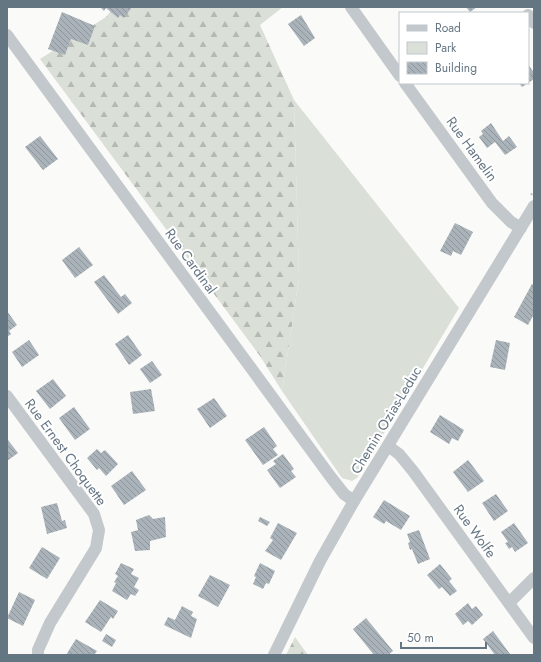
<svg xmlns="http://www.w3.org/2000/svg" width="541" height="662" viewBox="0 0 541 662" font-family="Jost,sans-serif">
	<defs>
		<pattern id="forest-firs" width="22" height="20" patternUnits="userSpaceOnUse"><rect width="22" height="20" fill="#dadfd7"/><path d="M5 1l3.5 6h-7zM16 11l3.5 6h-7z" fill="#b4b9b4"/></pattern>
		<pattern id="building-back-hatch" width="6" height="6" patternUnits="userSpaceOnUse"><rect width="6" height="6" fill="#aab3b9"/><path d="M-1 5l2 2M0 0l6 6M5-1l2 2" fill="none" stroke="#8e969c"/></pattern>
	</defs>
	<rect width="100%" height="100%" fill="#fafaf8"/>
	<!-- green -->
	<polygon fill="#dadfd7" points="294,100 459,308 357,478 352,481 342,478 282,391 299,278"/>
	<!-- forest -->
	<g fill="url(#forest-firs)">
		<polygon points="114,7 283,7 260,25 294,100 299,278 282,391 260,356 40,59 106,17"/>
		<polygon points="295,637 308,655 286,655"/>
	</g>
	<!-- building -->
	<g fill="url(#building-back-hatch)">
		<polygon points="100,7 132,7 124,18 120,15 118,18 106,8 104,11"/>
		<polygon points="466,7 477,7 470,12"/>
		<polygon points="62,12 95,26 88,45 71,39 65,55 48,49"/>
		<polygon points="301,15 315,38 304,46 288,24"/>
		<polygon points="528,64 534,73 534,79 522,87 519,83 528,83"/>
		<polygon points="491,123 503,141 509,136 517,147 505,155 495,142 487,148 479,137 483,134 481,131"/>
		<polygon points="40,136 58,159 43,170 25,147"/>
		<polygon points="455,223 473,232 461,255 453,251 451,256 440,251"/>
		<polygon points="79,247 93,265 75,278 62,260"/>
		<polygon points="104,275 121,297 125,294 132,303 118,314 94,282"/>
		<polygon points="532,284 534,285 534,314 528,325 514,317"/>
		<polygon points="7,311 17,325 9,331 11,334 7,337"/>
		<polygon points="128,335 142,355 129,365 115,344"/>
		<polygon points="29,340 39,355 22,367 12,352"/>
		<polygon points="496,340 510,343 505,370 490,367"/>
		<polygon points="152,361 162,375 150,383 140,369"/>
		<polygon points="53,379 66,396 50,409 36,391"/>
		<polygon points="151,389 155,411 133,414 130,392"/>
		<polygon points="214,398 227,416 210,428 197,409"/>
		<polygon points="74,407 90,429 75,440 59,418"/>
		<polygon points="440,415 464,430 458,441 452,438 449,444 430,432"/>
		<polygon points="264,427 277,446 273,449 278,455 263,465 245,440"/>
		<polygon points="8,440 18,453 7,461 7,441"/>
		<polygon points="97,449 101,453 105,450 118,464 106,476 99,468 97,470 87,458"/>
		<polygon points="283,454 294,469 291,471 296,477 280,488 267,470 276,464 273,461"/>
		<polygon points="468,460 484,481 468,492 453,472"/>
		<polygon points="132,471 146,490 124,505 111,486"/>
		<polygon points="496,494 508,511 494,521 482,503"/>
		<polygon points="384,500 410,516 401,530 386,521 384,524 373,517"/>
		<polygon points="57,503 62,521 65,520 67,528 47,534 41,507"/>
		<polygon points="149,515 153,519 165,517 166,537 150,541 150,550 135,551 131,532 138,530 136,520"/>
		<polygon points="260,517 270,522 267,526 258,521"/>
		<polygon points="278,523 297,533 281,560 265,551 273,540 270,538"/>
		<polygon points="514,523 528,543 515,552 512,547 509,549 505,543 508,542 501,532"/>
		<polygon points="419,530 430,559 418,564 412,549 410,550 408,543 410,542 407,534"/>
		<polygon points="42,547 60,558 47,579 29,568"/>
		<polygon points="121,563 134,569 131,574 139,578 134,587 139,590 135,596 131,594 127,600 112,591 116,583 114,582 118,576 115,574"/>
		<polygon points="260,563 275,571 269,584 266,583 263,589 253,584 256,577 254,576"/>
		<polygon points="440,564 452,579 449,581 457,591 450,596 442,587 439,589 427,575"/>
		<polygon points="210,575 230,585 218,607 198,596"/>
		<polygon points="19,592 35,600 23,626 7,618"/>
		<polygon points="100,600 118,611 113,619 111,617 101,632 85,622"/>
		<polygon points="468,603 472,609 476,606 483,615 472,625 468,621 463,625 455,614"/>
		<polygon points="182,606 193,612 191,616 197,619 191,638 164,625 168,617 175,620"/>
		<polygon points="366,618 393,651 388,655 374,655 353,629"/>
		<polygon points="493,631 510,654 508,655 495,655 483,639"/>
		<polygon points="106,634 116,640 112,647 102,641"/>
		<polygon points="76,639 97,651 94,655 66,655"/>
	</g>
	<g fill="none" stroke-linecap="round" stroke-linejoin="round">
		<!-- path -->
		<polyline stroke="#bbbfc2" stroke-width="2" stroke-dasharray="2 2" stroke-linecap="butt" points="531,195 534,191"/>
		<!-- minor -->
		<g stroke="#c3c8cc" stroke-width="12">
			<polyline points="351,7 400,76"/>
			<polyline points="528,15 534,23"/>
			<polyline points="7,35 330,476 344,494 354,501"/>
			<polyline points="405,83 492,203 511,222 521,228"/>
			<polyline points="7,396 94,514 99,530 96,548 50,623 38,650 38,655"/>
			<polyline points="388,446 399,454 413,471 534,638"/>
			<polyline points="509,603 534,578"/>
			<polyline points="274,655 320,561 354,501 534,206"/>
		</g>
	</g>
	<g text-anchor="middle" stroke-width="4" stroke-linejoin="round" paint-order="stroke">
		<!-- street labels -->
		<g font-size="14" fill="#657683" stroke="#fff">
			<text transform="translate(472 149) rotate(54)" y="5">Rue Hamelin</text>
			<text transform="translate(191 261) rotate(54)" y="5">Rue Cardinal</text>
			<text transform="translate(386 420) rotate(-59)" y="5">Chemin Ozias-Leduc</text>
			<text transform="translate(66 452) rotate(54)" y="5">Rue Ernest Choquette</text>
			<text transform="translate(475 531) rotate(54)" y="5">Rue Wolfe</text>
		</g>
	</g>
	<!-- border -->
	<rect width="541" height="662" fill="none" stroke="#657683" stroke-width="16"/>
	<!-- legend -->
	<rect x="399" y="12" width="130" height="72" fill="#ffffff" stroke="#c1c8cd"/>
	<rect x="407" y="25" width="20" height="6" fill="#c3c8cc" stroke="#c1c8cd"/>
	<text x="435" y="32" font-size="12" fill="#657683">Road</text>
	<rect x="407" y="42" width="20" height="12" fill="#dadfd7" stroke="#c1c8cd"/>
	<text x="435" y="52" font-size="12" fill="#657683">Park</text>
	<rect x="407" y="62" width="20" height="12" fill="url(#building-back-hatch)" stroke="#c1c8cd"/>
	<text x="435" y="72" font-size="12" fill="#657683">Building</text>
	<!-- scale -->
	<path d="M401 642v6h85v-6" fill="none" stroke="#657683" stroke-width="2"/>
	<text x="407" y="642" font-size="12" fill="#657683" stroke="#ffffff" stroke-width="3" paint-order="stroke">50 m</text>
</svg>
